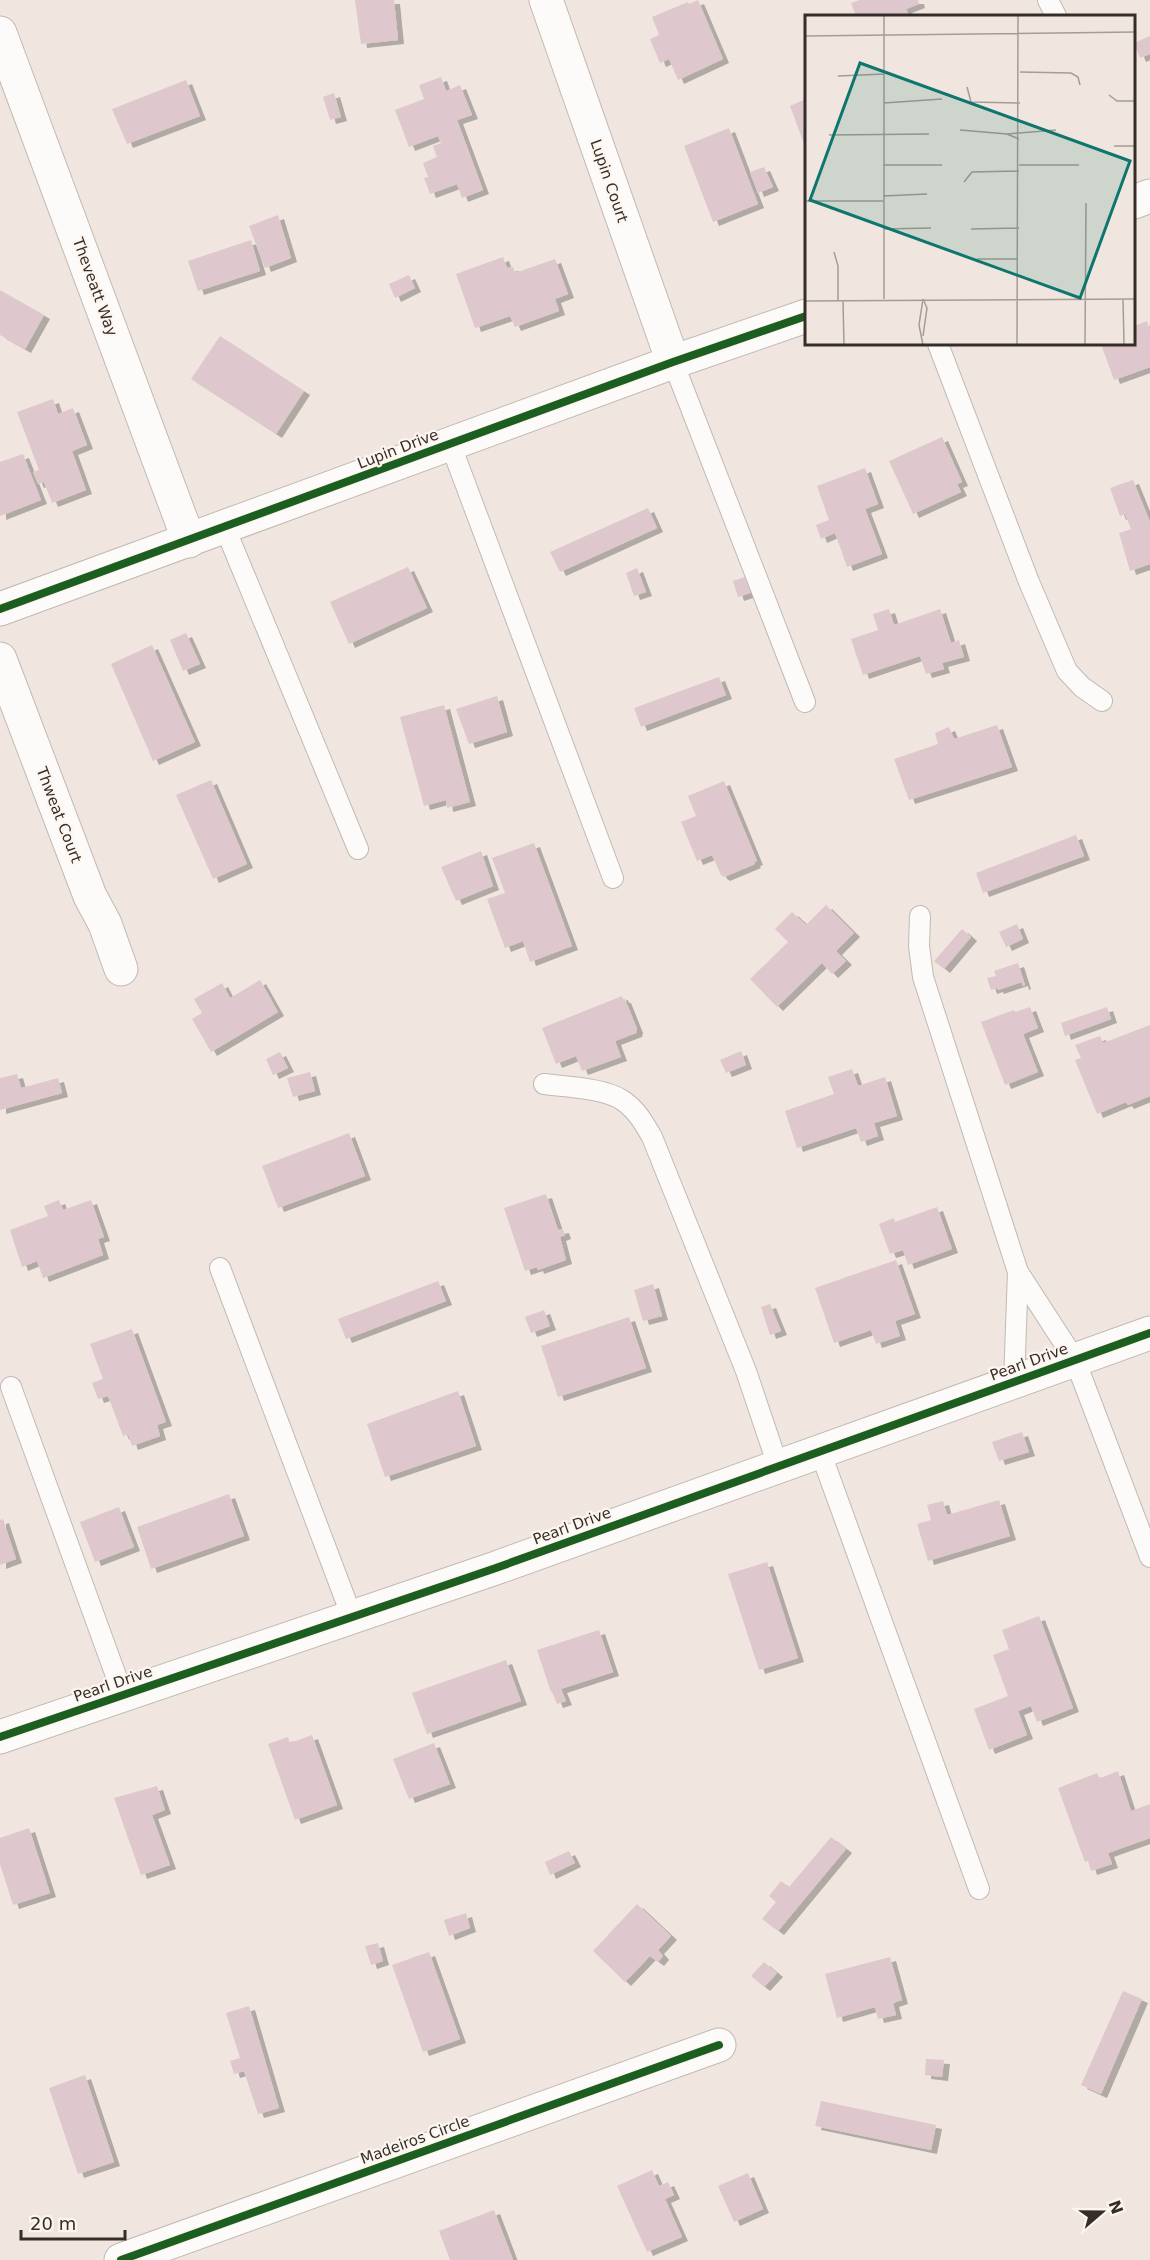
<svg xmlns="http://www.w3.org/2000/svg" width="1150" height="2260" viewBox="0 0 1150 2260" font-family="'DejaVu Sans',sans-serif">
	<defs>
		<filter id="shadow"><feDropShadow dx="6" dy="4" stdDeviation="0" flood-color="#0004"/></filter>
	</defs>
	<rect width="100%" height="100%" fill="#f0e6df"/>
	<!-- building -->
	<g fill="#dec8cd" filter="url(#shadow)">
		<polygon points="355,0 394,0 398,40 361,44"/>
		<polygon points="698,0 723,59 678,80 669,59 660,63 650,39 659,35 652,17 688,2 689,4"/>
		<polygon points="860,0 918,0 919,4 906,9 909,16 856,16 851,3"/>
		<polygon points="1150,36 1150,54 1140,58 1134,43"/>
		<polygon points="441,77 446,91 460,85 472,115 457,120 483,190 462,198 457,184 430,194 424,178 428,177 423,163 437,157 433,146 441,143 438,136 409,147 395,110 424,99 419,85"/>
		<polygon points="186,80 200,116 127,144 112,109"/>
		<polygon points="334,93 341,117 330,120 323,97"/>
		<polygon points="806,99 806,149 790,106"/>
		<polygon points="729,128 758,204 713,222 684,146"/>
		<polygon points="764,167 773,187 758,193 750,172"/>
		<polygon points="278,215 291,258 265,268 249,226"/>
		<polygon points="251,240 260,271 198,291 188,261"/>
		<polygon points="503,257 507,268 513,267 515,273 555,259 568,294 555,299 559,311 515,327 510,316 475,328 456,274"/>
		<polygon points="409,275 415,288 395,298 389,284"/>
		<polygon points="0,290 44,315 25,349 0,335"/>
		<polygon points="1147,321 1150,330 1150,367 1114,380 1101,344 1134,344 1134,326"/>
		<polygon points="220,336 304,391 276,434 191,379"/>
		<polygon points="53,399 58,414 73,408 87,445 72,451 86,490 52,503 44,482 38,484 33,472 39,470 17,412"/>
		<polygon points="942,437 962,482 957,484 961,492 913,514 889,461"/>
		<polygon points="23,454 41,500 0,516 0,462"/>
		<polygon points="865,468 878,504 865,509 882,554 847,567 835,533 821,539 816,525 829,520 817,486"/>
		<polygon points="1133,480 1150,522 1150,564 1130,571 1119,533 1131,529 1125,514 1120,516 1110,488"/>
		<polygon points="648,508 657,528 560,572 550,552"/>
		<polygon points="408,567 427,608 349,644 330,602"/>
		<polygon points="637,568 646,592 634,596 626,573"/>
		<polygon points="748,576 753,592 738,597 733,581"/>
		<polygon points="889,609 894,625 940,609 951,643 959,640 964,657 942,663 944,669 926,674 920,656 863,675 851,639 878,630 873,614"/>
		<polygon points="186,633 200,664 183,671 170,640"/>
		<polygon points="152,645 195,742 153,761 111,664"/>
		<polygon points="719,677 726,695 641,727 634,708"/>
		<polygon points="497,696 507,732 469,744 456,709"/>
		<polygon points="444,705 470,802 447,808 446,800 424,806 400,717"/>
		<polygon points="997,725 1012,767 909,800 894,759 938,744 935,733 949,727 954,739"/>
		<polygon points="211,780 247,864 213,879 176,795"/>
		<polygon points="724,781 757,861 754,862 755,864 724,877 721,875 712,855 697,861 681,822 696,816 688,796"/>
		<polygon points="1076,835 1084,856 983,893 976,873"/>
		<polygon points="534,843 572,946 530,962 523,941 505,948 487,899 505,893 492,858"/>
		<polygon points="481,851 493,886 456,901 441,867"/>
		<polygon points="826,905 854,933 836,951 846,961 832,974 822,963 777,1007 750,979 788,942 775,929 792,912 806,925"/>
		<polygon points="1017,924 1023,939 1006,947 999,932"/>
		<polygon points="962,929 971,937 944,969 934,961"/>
		<polygon points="1018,963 1025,985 1023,986 1022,982 998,990 997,988 991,990 987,978 996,976 994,971"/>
		<polygon points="260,980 278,1012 211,1052 192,1019 202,1013 194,999 222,983 230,998"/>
		<polygon points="622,996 623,999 625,999 637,1029 636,1033 615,1041 621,1057 582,1071 576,1056 556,1064 542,1028"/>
		<polygon points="1030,1007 1038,1028 1023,1034 1038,1072 1005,1085 981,1022 1014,1010 1015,1012"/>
		<polygon points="1107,1007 1111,1019 1065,1036 1061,1023"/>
		<polygon points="1150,1025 1150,1096 1128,1105 1126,1102 1097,1114 1075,1060 1081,1058 1075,1045 1100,1036 1103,1043"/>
		<polygon points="741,1051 746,1065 726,1073 720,1060"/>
		<polygon points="280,1052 288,1068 273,1075 266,1059"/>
		<polygon points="852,1069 858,1086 885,1077 897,1116 874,1123 878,1136 861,1142 856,1128 797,1148 785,1111 834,1094 828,1077"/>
		<polygon points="310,1072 315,1091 293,1097 287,1078"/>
		<polygon points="17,1074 21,1088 58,1078 62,1093 0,1110 0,1078"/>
		<polygon points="349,1133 365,1176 278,1208 262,1166"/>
		<polygon points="546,1194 558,1230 563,1229 565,1235 560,1237 566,1260 538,1270 537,1267 525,1271 504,1208"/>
		<polygon points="59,1200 63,1210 91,1200 104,1237 98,1239 103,1255 43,1278 37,1261 22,1267 10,1230 48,1216 44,1206"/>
		<polygon points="937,1207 952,1249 908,1265 903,1250 890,1254 879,1224 894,1218 895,1222"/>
		<polygon points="896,1260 915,1314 895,1321 900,1336 876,1344 871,1330 834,1343 815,1288"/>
		<polygon points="438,1281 446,1301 346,1339 338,1319"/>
		<polygon points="653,1284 662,1316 643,1321 634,1290"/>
		<polygon points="770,1304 781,1331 770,1335 761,1307"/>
		<polygon points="544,1310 550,1326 531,1333 525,1317"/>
		<polygon points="629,1317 646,1368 558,1397 541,1346"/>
		<polygon points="132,1329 166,1422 157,1425 160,1436 132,1446 128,1434 123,1436 108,1396 98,1399 92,1383 103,1379 90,1344"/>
		<polygon points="458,1391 476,1446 385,1477 367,1424"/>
		<polygon points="1022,1432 1029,1452 999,1461 992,1442"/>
		<polygon points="229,1494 244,1536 151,1569 137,1527"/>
		<polygon points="999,1500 1010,1536 928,1561 917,1524 931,1520 927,1505 943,1501 947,1515"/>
		<polygon points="119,1507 134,1547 95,1562 80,1522"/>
		<polygon points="3,1519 16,1559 0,1565 0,1520"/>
		<polygon points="767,1562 798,1658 759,1670 728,1574"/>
		<polygon points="1039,1616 1073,1708 1037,1722 1031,1706 1018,1711 1027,1735 989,1750 974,1709 1008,1696 993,1655 1009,1649 1002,1630"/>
		<polygon points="599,1630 613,1672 561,1689 566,1701 557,1704 552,1692 551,1692 537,1650"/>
		<polygon points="506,1660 521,1701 427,1734 412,1693"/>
		<polygon points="312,1735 337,1805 295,1820 268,1744 288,1737 290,1743"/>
		<polygon points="434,1743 450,1784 409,1799 393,1759"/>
		<polygon points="1118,1771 1131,1811 1150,1804 1150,1838 1108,1853 1112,1864 1091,1871 1088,1861 1085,1862 1058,1788 1097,1773 1099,1777 1101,1778"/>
		<polygon points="157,1786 165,1810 152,1815 170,1865 141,1875 114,1798"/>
		<polygon points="29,1828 50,1893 13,1905 0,1864 0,1838"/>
		<polygon points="831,1837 846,1849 778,1931 762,1919 776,1902 769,1896 781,1881 789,1887"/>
		<polygon points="569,1851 575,1863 550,1875 545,1862"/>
		<polygon points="637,1904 671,1936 658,1950 663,1956 658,1962 650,1956 625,1982 593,1951"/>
		<polygon points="466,1913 470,1928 449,1936 444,1920"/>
		<polygon points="378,1943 383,1961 371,1965 365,1946"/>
		<polygon points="429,1952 460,2039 423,2052 392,1965"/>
		<polygon points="890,1957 902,2000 893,2003 896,2015 878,2019 875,2007 837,2018 825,1974"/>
		<polygon points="764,1962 777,1973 764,1987 751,1976"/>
		<polygon points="1123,1991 1142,1999 1101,2094 1081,2085"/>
		<polygon points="249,2006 279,2108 258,2114 244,2071 234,2074 230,2061 240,2058 226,2013"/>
		<polygon points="926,2059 944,2060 942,2077 925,2075"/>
		<polygon points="85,2075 114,2162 78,2174 49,2088"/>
		<polygon points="821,2101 936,2125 931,2150 815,2126"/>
		<polygon points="652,2170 659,2186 668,2182 674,2195 665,2199 682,2237 647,2252 617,2186"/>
		<polygon points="748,2173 763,2209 734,2222 718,2186"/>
		<polygon points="494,2210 513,2260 450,2260 439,2231"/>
	</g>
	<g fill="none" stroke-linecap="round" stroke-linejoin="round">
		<!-- service casing -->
		<g stroke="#c1b9b4" stroke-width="22">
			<g id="service">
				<polyline points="1048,0 1056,16"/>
				<polyline points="938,344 1029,582 1067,671 1082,687 1102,701"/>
				<polyline points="673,362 805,702"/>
				<polyline points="450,443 613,878"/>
				<polyline points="225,528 358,849"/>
				<polyline points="920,916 919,946 923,977 1018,1272"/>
				<path d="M 544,1084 C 566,1087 604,1088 622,1100 C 636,1109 644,1123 652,1137 L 746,1371 L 778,1466"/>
				<polyline points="220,1268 352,1617"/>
				<polyline points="1014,1381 1018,1272 1075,1360 1150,1557"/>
				<polyline points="11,1387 123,1695"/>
				<polyline points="820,1451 979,1889"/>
			</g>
		</g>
		<!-- minor casing -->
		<g stroke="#c1b9b4" stroke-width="35">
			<g id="minor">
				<polyline points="546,0 673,362"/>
				<polyline points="0,33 189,541"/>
				<polyline points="0,659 90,896 105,924 121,969"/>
				<polyline points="0,1737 493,1569 1150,1333"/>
				<polyline points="121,2260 719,2045"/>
			</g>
		</g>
		<!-- tertiary casing -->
		<g stroke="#c1b9b4" stroke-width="35">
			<g id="tertiary">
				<polyline points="1134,202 1150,196"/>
				<polyline points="0,609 673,362 806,316"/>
			</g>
		</g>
		<!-- service -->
		<use href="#service" stroke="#fdfbfa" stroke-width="20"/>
		<!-- minor -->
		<use href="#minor" stroke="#fdfbfa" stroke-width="33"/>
		<!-- tertiary -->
		<use href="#tertiary" stroke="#fdfbfa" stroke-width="33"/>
		<!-- cycleway casing -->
		<g stroke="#fdf5ef" stroke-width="11">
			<g id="cycleway">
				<polyline points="0,609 673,362 806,316"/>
				<polyline points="0,1737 493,1569 1150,1333"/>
				<polyline points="121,2260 719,2045"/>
			</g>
		</g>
		<!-- cycleway -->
		<use href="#cycleway" stroke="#1b5e20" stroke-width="8"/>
	</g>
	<g text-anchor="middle" stroke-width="4.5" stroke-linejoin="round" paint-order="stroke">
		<!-- street labels -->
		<g font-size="15" fill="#352d28" stroke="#fdf5ef">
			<text transform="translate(609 181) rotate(71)" y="5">Lupin Court</text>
			<text transform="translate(95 287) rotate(70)" y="5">Theveatt Way</text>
			<text transform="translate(398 449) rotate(-21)" y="5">Lupin Drive</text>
			<text transform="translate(59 815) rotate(69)" y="5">Thweat Court</text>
			<text transform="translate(1029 1362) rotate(-20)" y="5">Pearl Drive</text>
			<text transform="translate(572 1526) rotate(-20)" y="5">Pearl Drive</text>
			<text transform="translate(113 1684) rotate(-19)" y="5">Pearl Drive</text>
			<text transform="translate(415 2140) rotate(-20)" y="5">Madeiros Circle</text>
		</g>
	</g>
	<!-- overview -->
	<g transform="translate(805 15)">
		<rect width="330" height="330" fill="#f0e6df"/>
		<path fill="none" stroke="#a59c96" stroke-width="1.5" d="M 79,0 L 79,284M 0,21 L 330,17M 215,57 L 266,58 L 273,62 L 275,70M 33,61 L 79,59M 162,72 L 166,87 L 215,88M 304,80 L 312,86 L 330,86M 79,88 L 137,84M 155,115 L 202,119M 24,120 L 124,119M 214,124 L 202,119 L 251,115M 309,131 L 330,131M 78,150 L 137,150M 214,150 L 274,150M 159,167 L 167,157 L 214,156M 78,181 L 122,179M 0,186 L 78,186M 78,214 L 126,213M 166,214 L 214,213M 29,237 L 33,251 L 33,286M 172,244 L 213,244M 118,284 L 114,310 L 118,330M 118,284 L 122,293 L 118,321M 318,284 L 319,330M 0,286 L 330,284M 38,286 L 39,330M 212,330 L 213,0M 280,330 L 281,188"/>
		<path fill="#0f766e" fill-opacity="0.15" stroke="#0f766e" stroke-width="3" d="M 55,48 L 325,146 L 275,283 L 5,185 Z"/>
		<rect width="330" height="330" fill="none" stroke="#352d28" stroke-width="3"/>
	</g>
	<!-- north arrow -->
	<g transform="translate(1102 2212) rotate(70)" stroke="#fdf5ef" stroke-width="4.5" paint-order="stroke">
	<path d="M0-4.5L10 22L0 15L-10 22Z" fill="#352d28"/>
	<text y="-9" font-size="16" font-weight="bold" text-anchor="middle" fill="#352d28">N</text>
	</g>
	<!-- scale -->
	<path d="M21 2230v9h104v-9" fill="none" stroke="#352d28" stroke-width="3"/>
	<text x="30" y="2230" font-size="18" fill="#352d28" stroke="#fdf5ef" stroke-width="4.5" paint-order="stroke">20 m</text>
</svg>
